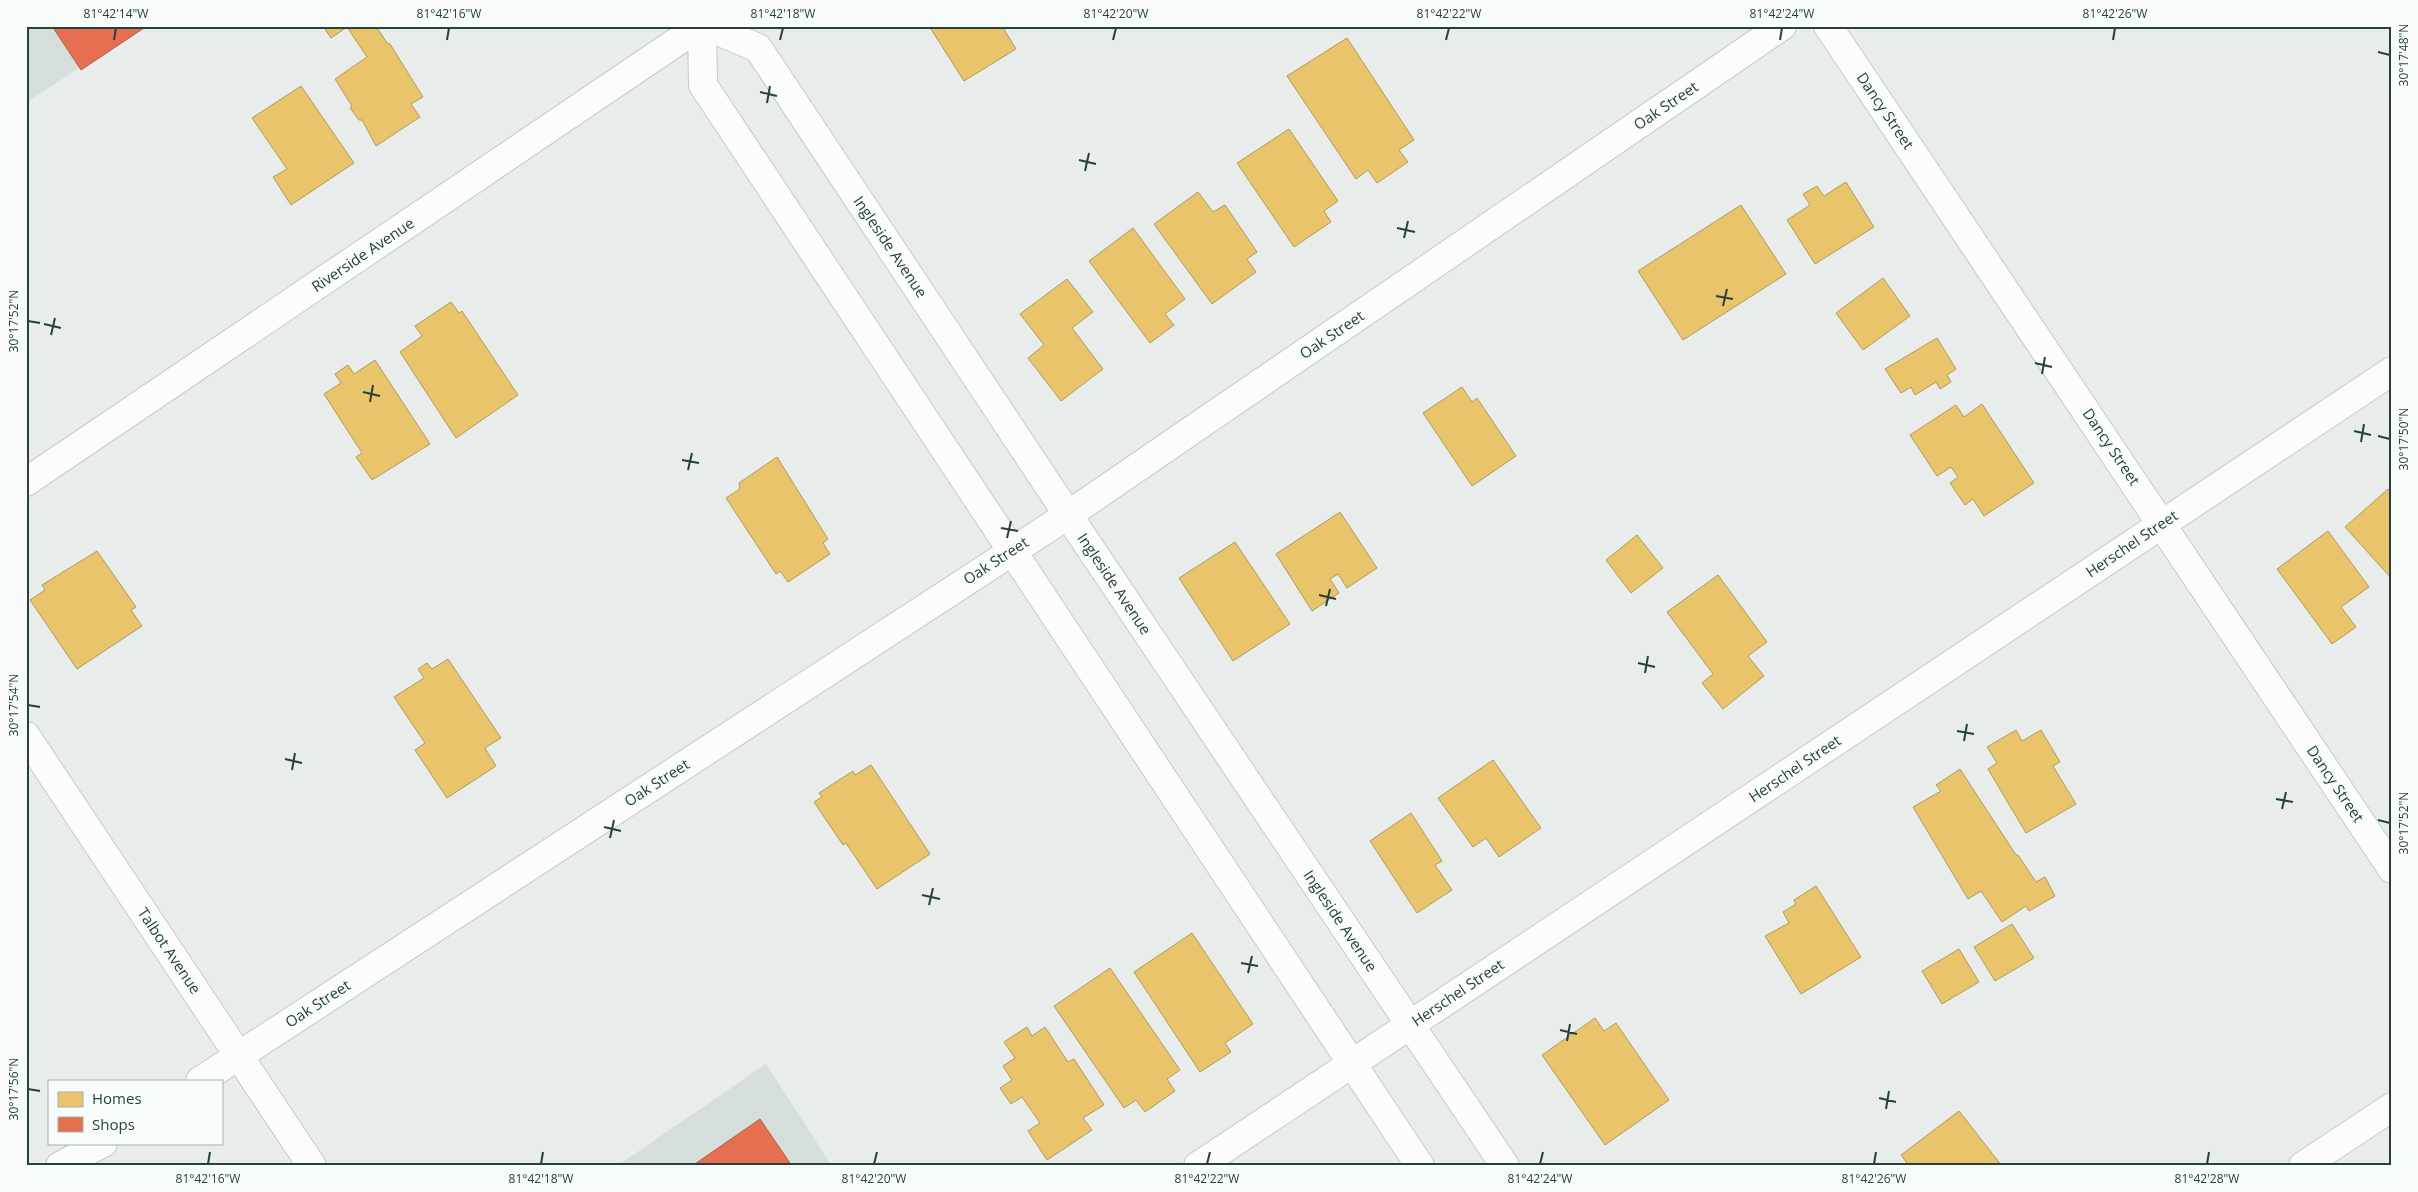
<svg xmlns="http://www.w3.org/2000/svg" width="2418" height="1192" viewBox="0 0 2418 1192" font-family="'Open Sans',sans-serif">
	<rect width="100%" height="100%" fill="#e8edeb"/>
	<!-- built -->
	<g fill="#d6dedb">
		<polygon points="26,26 143,26 26,103"/>
		<polygon points="766,1064 832,1166 617,1166"/>
	</g>
	<!-- homes -->
	<g fill="#e9c46a" stroke="#ae9d5c">
		<polygon points="323,26 376,26 387,43 390,44 423,97 411,104 420,117 376,146 362,120 359,120 350,108 352,106 335,79 367,57 347,27 331,38"/>
		<polygon points="929,26 1002,26 1016,49 964,81"/>
		<polygon points="1347,38 1414,140 1399,150 1408,162 1377,183 1368,170 1356,179 1287,76"/>
		<polygon points="301,86 354,163 291,205 273,177 287,169 252,118"/>
		<polygon points="1289,129 1338,201 1324,211 1331,222 1294,247 1237,163"/>
		<polygon points="1846,182 1874,227 1815,264 1787,220 1810,205 1803,194 1817,186 1824,196"/>
		<polygon points="1198,192 1213,212 1225,205 1257,252 1247,259 1256,272 1212,304 1154,224"/>
		<polygon points="1741,205 1786,274 1683,340 1638,271"/>
		<polygon points="1133,228 1185,299 1165,314 1174,325 1150,343 1089,261"/>
		<polygon points="1883,278 1910,316 1863,350 1836,313"/>
		<polygon points="1067,279 1093,312 1072,328 1103,369 1061,401 1028,358 1044,345 1020,314"/>
		<polygon points="451,302 459,313 462,311 518,395 456,438 400,352 422,336 415,326"/>
		<polygon points="1937,338 1956,369 1947,375 1951,382 1940,389 1936,382 1915,395 1911,387 1901,393 1885,369"/>
		<polygon points="375,360 430,444 372,480 356,457 362,453 324,394 341,383 335,374 348,365 354,374"/>
		<polygon points="1462,387 1472,402 1477,398 1516,456 1472,486 1423,413"/>
		<polygon points="1982,404 2034,483 1984,516 1973,499 1965,505 1950,483 1958,477 1951,467 1937,476 1910,435 1956,405 1964,417"/>
		<polygon points="777,457 828,539 823,543 830,554 788,582 780,571 776,574 726,498 740,489 739,483"/>
		<polygon points="2388,489 2392,493 2392,579 2345,527"/>
		<polygon points="1340,512 1377,568 1347,588 1338,574 1330,579 1339,593 1312,611 1276,554"/>
		<polygon points="2328,531 2369,587 2341,607 2356,627 2332,644 2277,569"/>
		<polygon points="1637,535 1663,568 1631,593 1606,560"/>
		<polygon points="1235,542 1290,624 1233,661 1179,578"/>
		<polygon points="97,551 136,607 131,610 142,626 77,669 30,600 45,590 42,585"/>
		<polygon points="1718,575 1767,642 1748,656 1764,676 1723,709 1702,683 1713,674 1667,612"/>
		<polygon points="448,659 501,738 485,748 496,766 447,798 415,750 425,743 394,697 424,678 418,669 427,663 432,669"/>
		<polygon points="2016,730 2022,741 2041,730 2060,762 2053,766 2076,804 2026,833 1988,769 1997,763 1987,747"/>
		<polygon points="1493,760 1541,828 1499,857 1486,838 1473,847 1438,798"/>
		<polygon points="871,765 930,854 877,889 846,843 843,845 814,802 822,797 819,793 853,771 855,775"/>
		<polygon points="1960,769 2016,855 2018,855 2036,882 2045,877 2055,896 2029,911 2026,906 2002,922 1981,891 1968,899 1913,807 1941,791 1936,785"/>
		<polygon points="1411,813 1442,861 1435,865 1452,890 1417,913 1370,841"/>
		<polygon points="1816,886 1861,957 1801,994 1765,936 1789,923 1783,912 1796,904 1794,900"/>
		<polygon points="2012,924 2034,958 1995,981 1974,947"/>
		<polygon points="1192,933 1253,1024 1225,1043 1231,1052 1200,1072 1134,972"/>
		<polygon points="1959,949 1979,982 1942,1004 1922,971"/>
		<polygon points="1110,968 1180,1070 1167,1079 1175,1091 1145,1112 1136,1100 1124,1108 1054,1006"/>
		<polygon points="1595,1018 1604,1031 1616,1023 1669,1100 1605,1145 1542,1055"/>
		<polygon points="1027,1027 1032,1036 1045,1027 1068,1062 1074,1059 1104,1105 1083,1118 1092,1130 1047,1160 1028,1131 1040,1123 1022,1097 1011,1104 1000,1088 1012,1080 1003,1066 1015,1058 1004,1042"/>
		<polygon points="1959,1111 2002,1166 1909,1166 1901,1155"/>
	</g>
	<!-- shops -->
	<g fill="#e76f51" stroke="#ac624a">
		<polygon points="52,26 147,26 81,70"/>
		<polygon points="760,1119 792,1166 692,1166"/>
	</g>
	<g fill="none" stroke-linecap="round" stroke-linejoin="round">
		<!-- street casing -->
		<g stroke="#c5cac8" stroke-width="30">
			<g id="street">
				<polyline points="702,26 703,85 1420,1166"/>
				<polyline points="706,26 758,48 1068,515 1505,1166"/>
				<polyline points="1828,26 2392,869"/>
				<polyline points="26,482 700,26"/>
				<polyline points="26,736 312,1166"/>
				<polyline points="200,1081 1068,515 1782,26"/>
				<polyline points="60,1166 103,1143"/>
				<polyline points="1198,1166 2392,371"/>
				<polyline points="2303,1166 2392,1107"/>
			</g>
		</g>
		<!-- street -->
		<use href="#street" stroke="#fcfcfc" stroke-width="28"/>
	</g>
	<!-- ticks -->
	<path fill="none" stroke="#24423a" stroke-width="2" d="M 114,40 L 116,28M 447,40 L 449,28M 780,40 L 783,28M 1113,40 L 1116,28M 1446,40 L 1449,28M 1780,40 L 1782,28M 2113,40 L 2115,28M 2378,52 L 2390,55M 760,92 L 777,96M 767,103 L 770,86M 1079,160 L 1096,164M 1085,171 L 1089,153M 1397,228 L 1415,232M 1404,238 L 1408,221M 1716,296 L 1733,299M 1723,306 L 1727,289M 28,321 L 40,323M 44,324 L 61,328M 51,335 L 55,318M 2035,363 L 2052,367M 2042,374 L 2045,357M 363,392 L 380,396M 370,402 L 373,385M 2354,431 L 2371,435M 2378,436 L 2390,439M 2361,442 L 2364,424M 682,460 L 699,463M 688,470 L 692,453M 1001,528 L 1018,531M 1007,538 L 1011,521M 1319,595 L 1336,599M 1326,606 L 1330,589M 1638,663 L 1655,667M 1645,673 L 1648,656M 28,705 L 40,707M 1957,731 L 1974,734M 1964,741 L 1967,724M 285,759 L 302,763M 292,770 L 295,753M 2276,799 L 2293,802M 2282,809 L 2286,792M 2378,820 L 2390,823M 604,827 L 621,831M 610,838 L 614,820M 922,895 L 940,899M 929,905 L 933,888M 1241,963 L 1258,966M 1248,973 L 1252,956M 1560,1030 L 1577,1034M 1567,1041 L 1570,1024M 28,1089 L 40,1091M 1879,1098 L 1896,1102M 1886,1109 L 1889,1091M 208,1164 L 210,1152M 541,1164 L 543,1152M 874,1164 L 877,1152M 1207,1164 L 1210,1152M 1540,1164 L 1543,1152M 1874,1164 L 1876,1152M 2207,1164 L 2209,1152"/>
	<g text-anchor="middle" stroke-width="5" stroke-linejoin="round" paint-order="stroke">
		<!-- street labels -->
		<g font-size="15" fill="#24423a" stroke="#f7fbf9">
			<text transform="translate(1666 106) rotate(-34)" y="5">Oak Street</text>
			<text transform="translate(1885 111) rotate(56)" y="5">Dancy Street</text>
			<text transform="translate(890 247) rotate(56)" y="5">Ingleside Avenue</text>
			<text transform="translate(363 255) rotate(-34)" y="5">Riverside Avenue</text>
			<text transform="translate(1332 335) rotate(-34)" y="5">Oak Street</text>
			<text transform="translate(2111 447) rotate(56)" y="5">Dancy Street</text>
			<text transform="translate(2132 544) rotate(-34)" y="5">Herschel Street</text>
			<text transform="translate(996 561) rotate(-33)" y="5">Oak Street</text>
			<text transform="translate(1114 584) rotate(56)" y="5">Ingleside Avenue</text>
			<text transform="translate(1795 769) rotate(-34)" y="5">Herschel Street</text>
			<text transform="translate(657 783) rotate(-33)" y="5">Oak Street</text>
			<text transform="translate(2335 784) rotate(56)" y="5">Dancy Street</text>
			<text transform="translate(1340 921) rotate(56)" y="5">Ingleside Avenue</text>
			<text transform="translate(169 951) rotate(56)" y="5">Talbot Avenue</text>
			<text transform="translate(1458 993) rotate(-34)" y="5">Herschel Street</text>
			<text transform="translate(318 1004) rotate(-33)" y="5">Oak Street</text>
		</g>
	</g>
	<!-- border -->
	<rect width="2418" height="1192" fill="none" stroke="#f7fbf9" stroke-width="55"/>
	<!-- legend -->
	<rect x="48" y="1080" width="175" height="65" fill="#f7fbf9" stroke="#a3b1ad"/>
	<rect x="58" y="1092" width="25" height="15" fill="#e9c46a" stroke="#a3b1ad"/>
	<text x="92" y="1104" font-size="15" fill="#24423a">Homes</text>
	<rect x="58" y="1117" width="25" height="15" fill="#e76f51" stroke="#a3b1ad"/>
	<text x="92" y="1130" font-size="15" fill="#24423a">Shops</text>
	<rect x="28" y="28" width="2362" height="1136" fill="none" stroke="#24423a" stroke-width="2"/>
	<g font-size="12" text-anchor="middle" fill="#24423a">
		<text x="116" y="18">81°42'14"W</text>
		<text x="449" y="18">81°42'16"W</text>
		<text x="783" y="18">81°42'18"W</text>
		<text x="1116" y="18">81°42'20"W</text>
		<text x="1449" y="18">81°42'22"W</text>
		<text x="1782" y="18">81°42'24"W</text>
		<text x="2115" y="18">81°42'26"W</text>
		<text transform="translate(2404 55) rotate(-90)" y="4">30°17'48"N</text>
		<text transform="translate(14 321) rotate(-90)" y="4">30°17'52"N</text>
		<text transform="translate(2404 439) rotate(-90)" y="4">30°17'50"N</text>
		<text transform="translate(14 705) rotate(-90)" y="4">30°17'54"N</text>
		<text transform="translate(2404 823) rotate(-90)" y="4">30°17'52"N</text>
		<text transform="translate(14 1089) rotate(-90)" y="4">30°17'56"N</text>
		<text x="208" y="1183">81°42'16"W</text>
		<text x="541" y="1183">81°42'18"W</text>
		<text x="874" y="1183">81°42'20"W</text>
		<text x="1207" y="1183">81°42'22"W</text>
		<text x="1540" y="1183">81°42'24"W</text>
		<text x="1874" y="1183">81°42'26"W</text>
		<text x="2207" y="1183">81°42'28"W</text>
	</g>
</svg>
